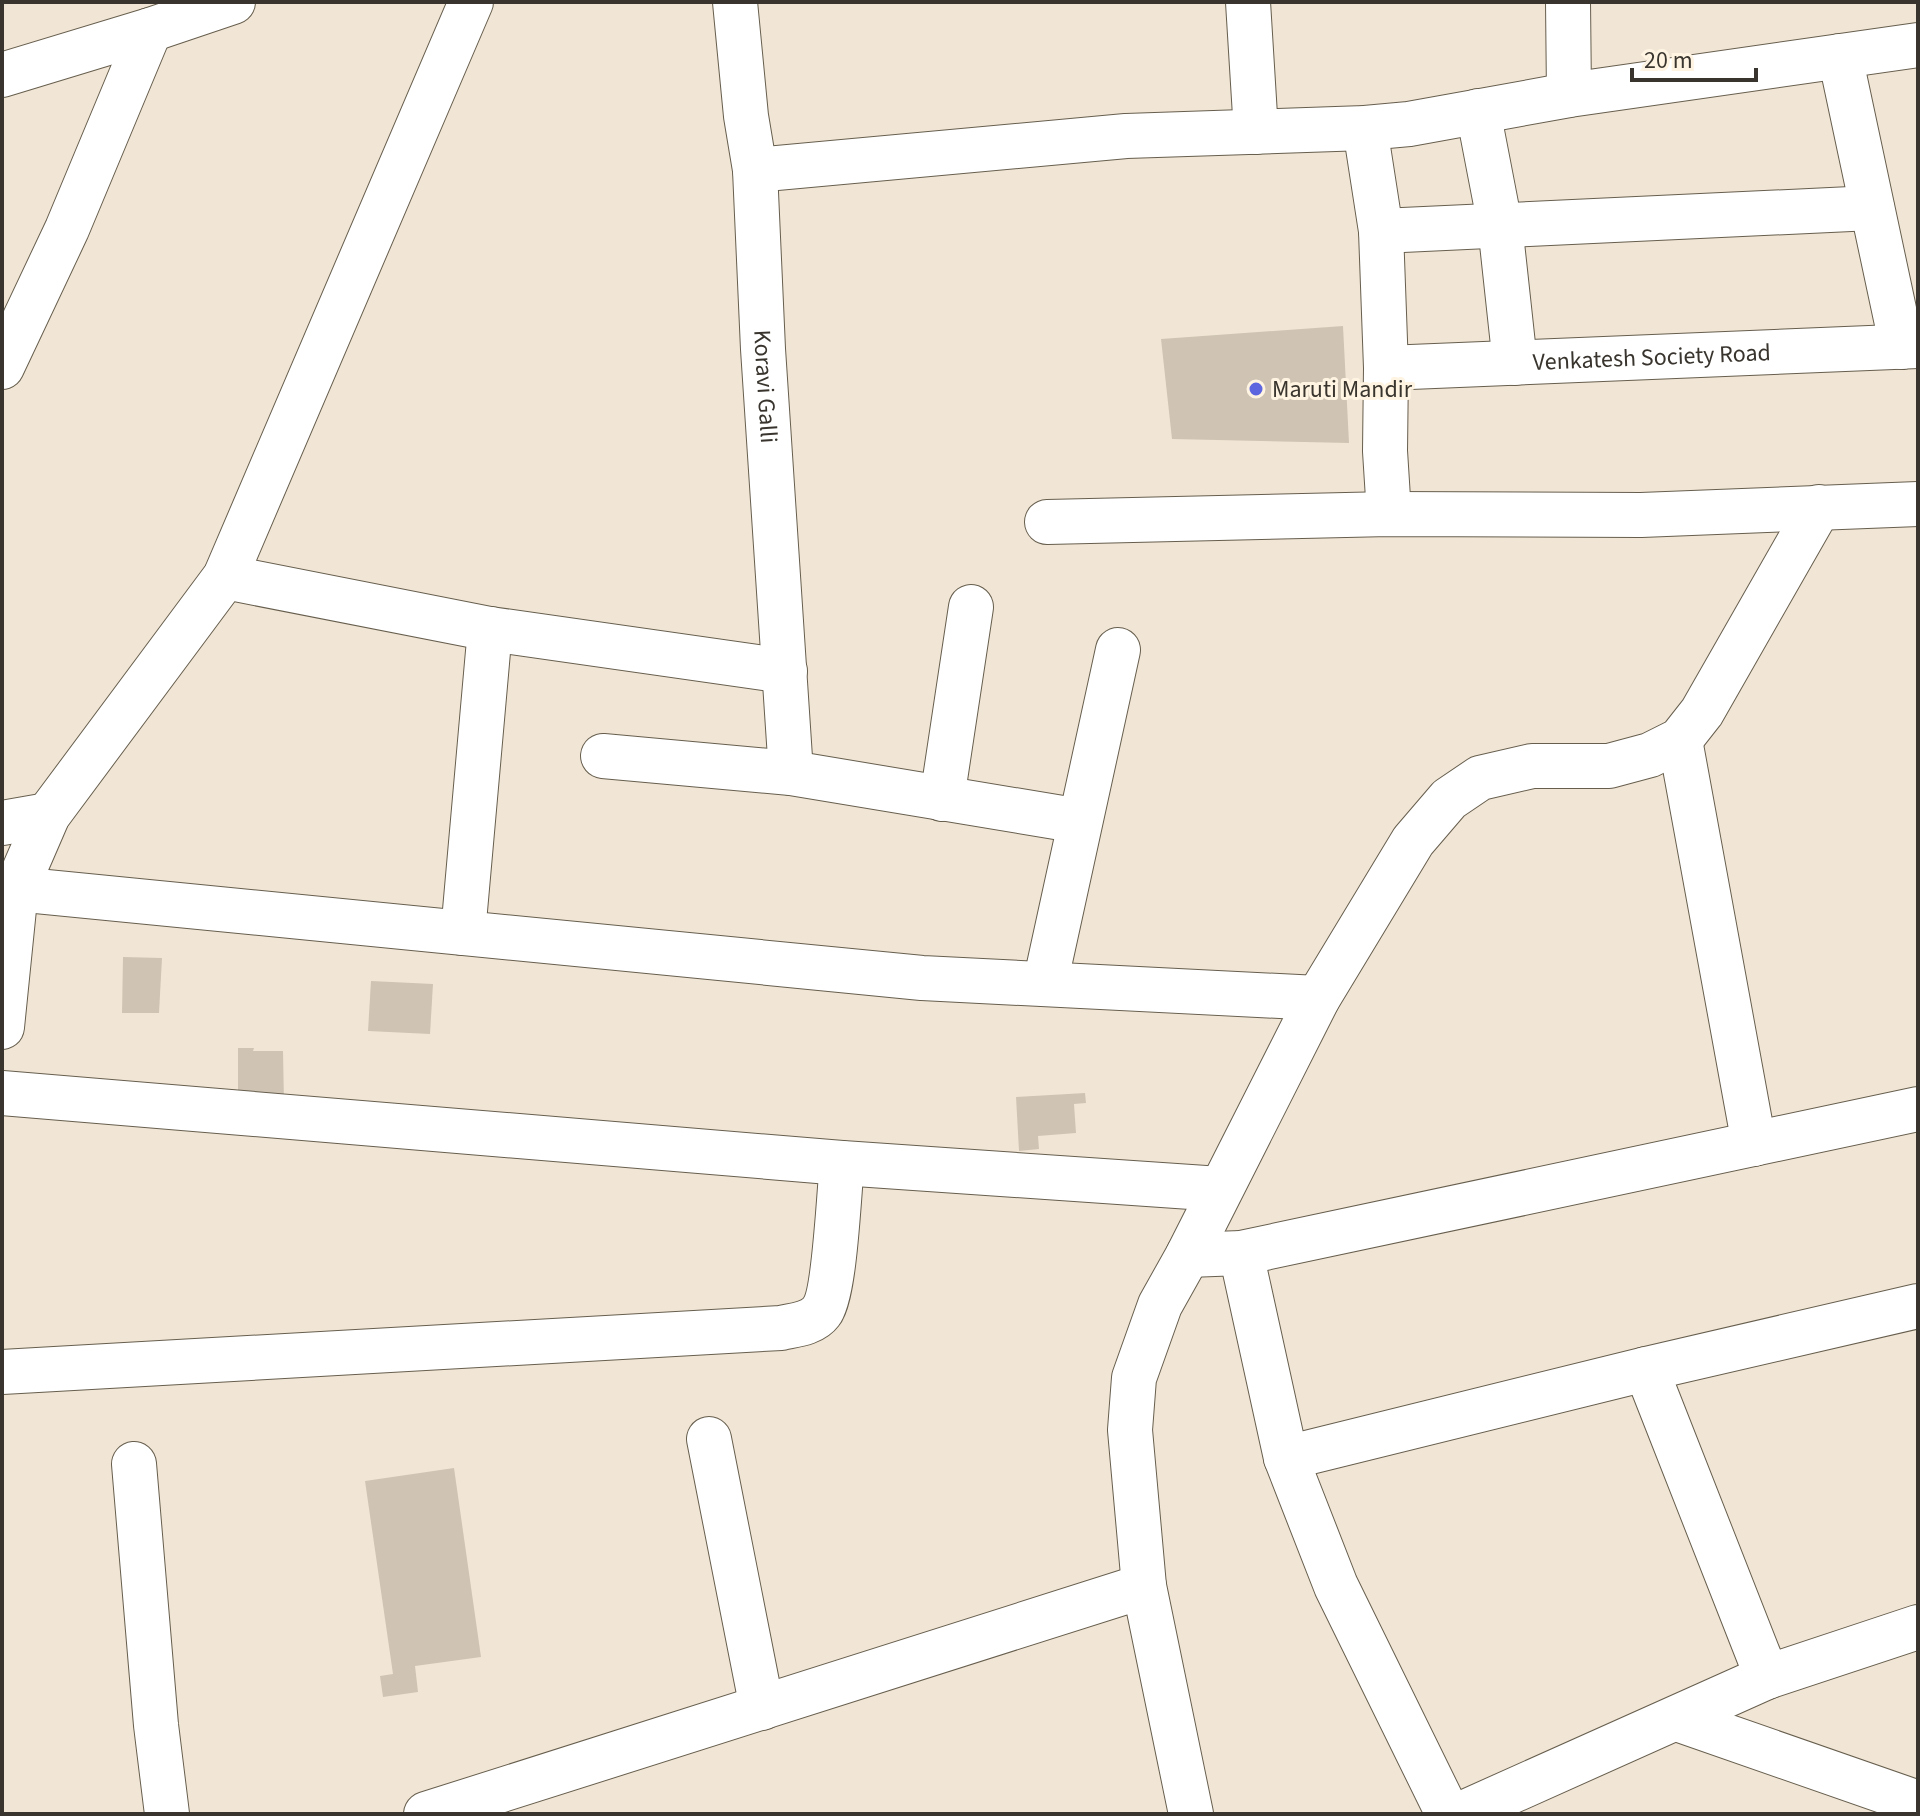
<svg xmlns="http://www.w3.org/2000/svg" width="1920" height="1816" viewBox="0 0 1920 1816" font-family="'Source Sans 3',sans-serif">
	<rect width="100%" height="100%" fill="#f1e6d5"/>
	<!-- building -->
	<g fill="#cfc4b3">
		<polygon points="1343,326 1349,443 1172,439 1161,339"/>
		<polygon points="123,957 162,958 159,1013 122,1013"/>
		<polygon points="371,981 433,984 430,1034 368,1031"/>
		<polygon points="238,1048 254,1048 253,1051 283,1051 284,1103 238,1103"/>
		<polygon points="1085,1093 1086,1103 1074,1104 1076,1133 1038,1136 1039,1149 1019,1151 1016,1097"/>
		<polygon points="454,1468 481,1657 415,1666 418,1692 383,1697 380,1676 393,1674 365,1481"/>
	</g>
	<g fill="none" stroke-linecap="round" stroke-linejoin="round">
		<!-- minor casing -->
		<g stroke="#675e4e" stroke-width="46">
			<g id="minor">
				<path id="s1" d="M 735,2 L 746,116 L 755,170 L 763,349 L 791,773"/>
				<polyline points="1248,2 1256,132"/>
				<polyline points="1568,2 1569,95"/>
				<polyline points="1840,56 1902,347"/>
				<polyline points="2,75 150,30 233,2"/>
				<polyline points="1478,111 1500,225 1515,363"/>
				<polyline points="1365,128 1381,231 1386,368 1385,451 1389,514"/>
				<polyline points="755,170 1126,136 1365,128 1409,124 1569,95 1918,45"/>
				<polyline points="1381,231 1872,208"/>
				<polyline points="2,367 67,229 150,30"/>
				<path id="s2" d="M 1386,368 L 1918,346"/>
				<polyline points="1047,522 1389,514 1641,515 1918,504"/>
				<polyline points="225,577 490,629 785,671"/>
				<polyline points="1680,740 1754,1144"/>
				<polyline points="603,756 791,773 1080,821"/>
				<polyline points="942,799 971,607"/>
				<polyline points="2,823 48,815"/>
				<polyline points="16,889 922,978 1318,998"/>
				<polyline points="463,933 490,629"/>
				<polyline points="1045,984 1118,650"/>
				<polyline points="2,1027 16,889 48,815 225,577 471,2"/>
				<polyline points="2,1093 842,1163 1220,1189"/>
				<polyline points="1241,1253 1286,1458 1336,1586 1448,1814"/>
				<polyline points="1188,1255 1241,1253 1918,1109"/>
				<polyline points="1646,1369 1767,1677"/>
				<path d="M 2,1372 L 781,1328 C 794,1325 812,1324 821,1312 C 835,1295 839,1191 842,1163"/>
				<polyline points="709,1439 762,1708"/>
				<polyline points="1286,1458 1646,1369 1918,1306"/>
				<polyline points="134,1464 156,1725 167,1814"/>
				<polyline points="1144,1586 1130,1430 1134,1378 1160,1305 1188,1255 1318,998 1413,841 1449,799 1480,778 1532,766 1609,766 1650,755 1680,740 1702,712 1819,507"/>
				<polyline points="1677,1719 1918,1803"/>
				<polyline points="426,1814 1144,1586 1191,1814"/>
				<polyline points="1461,1814 1767,1677 1918,1627"/>
			</g>
		</g>
		<!-- minor -->
		<use href="#minor" stroke="#fff" stroke-width="44"/>
	</g>
	<!-- markers -->
	<circle fill="#5d66de" stroke="#fff4e2" stroke-width="3" cx="1256" cy="389" r="8"/>
	<g text-anchor="middle" stroke-width="6" stroke-linejoin="round" paint-order="stroke">
		<!-- street labels -->
		<g font-size="24" fill="#39352e" stroke="#fff4e2">
			<text dy="8" stroke="none"><textPath href="#s2" startOffset="266">Venkatesh Society Road</textPath></text>
			<text dy="8" stroke="none"><textPath href="#s1" startOffset="386">Koravi Galli</textPath></text>
		</g>
		<!-- poi labels -->
		<g font-size="24" fill="#39352e" stroke="#fff4e2" text-anchor="start">
			<text x="1272" y="397">Maruti Mandir</text>
		</g>
	</g>
	<!-- border -->
	<rect width="1920" height="1816" fill="none" stroke="#39352e" stroke-width="8"/>
	<!-- scale -->
	<path d="M1632 68v12h124v-12" fill="none" stroke="#39352e" stroke-width="4"/>
	<text x="1644" y="68" font-size="24" fill="#39352e" stroke="#fff4e2" stroke-width="6" paint-order="stroke">20 m</text>
</svg>
